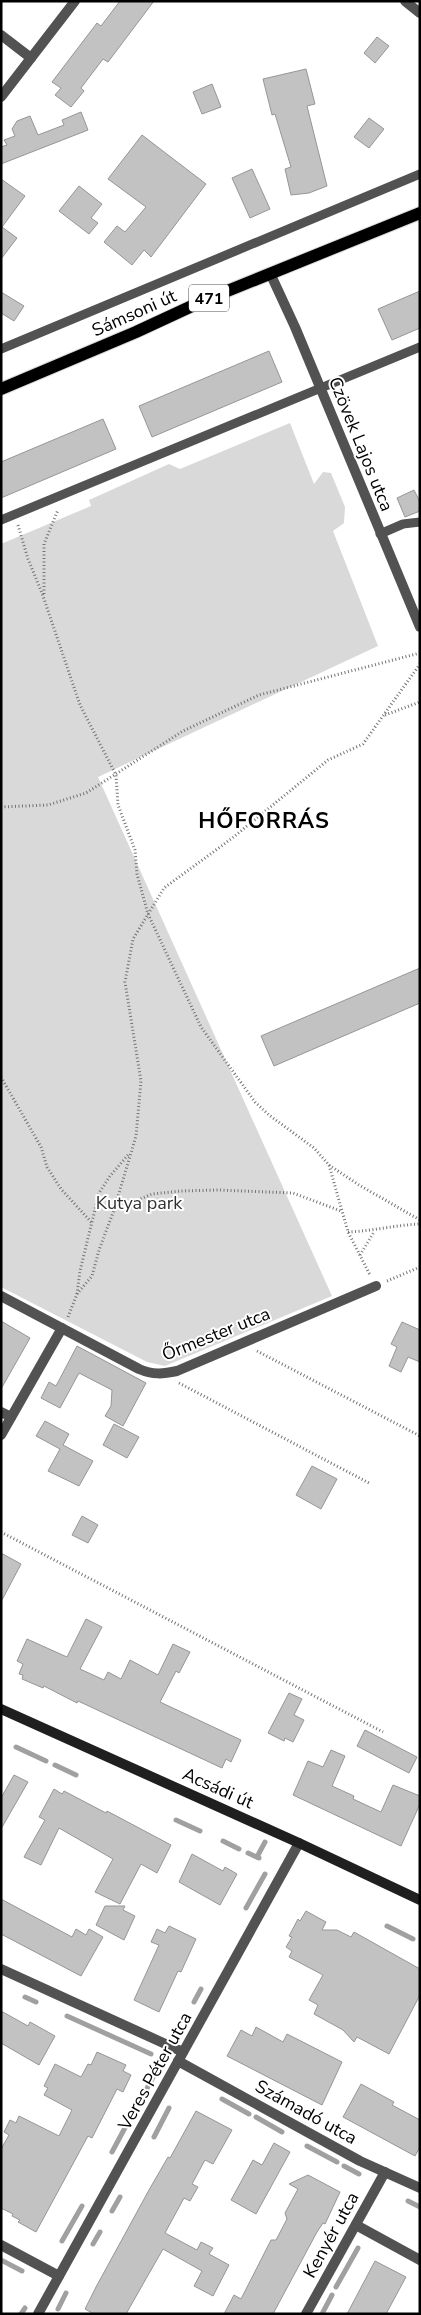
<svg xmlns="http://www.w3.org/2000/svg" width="421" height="2315" viewBox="0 0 421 2315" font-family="'Nunito Sans',sans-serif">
	<rect width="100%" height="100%" fill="#fff"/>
	<!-- green -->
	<polygon fill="#d9d9d9" points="290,423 314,484 323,472 331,473 345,507 344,523 333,531 378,646 98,777 332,1296 165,1366 147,1362 1,1287 1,544 91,506 89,500 169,464 180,469"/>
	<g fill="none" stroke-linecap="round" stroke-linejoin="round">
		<!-- stream -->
		<g stroke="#a0a0a0" stroke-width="5">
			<polyline points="16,1747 46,1761"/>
			<polyline points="55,1765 76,1775"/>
			<polyline points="176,1820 200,1831"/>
			<polyline points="223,1841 239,1849"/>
			<polyline points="248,1853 259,1858"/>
			<polyline points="257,1857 265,1842"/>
			<polyline points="246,1908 265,1874"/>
			<polyline points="387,1926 413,1939"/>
			<polyline points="25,1997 36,2002"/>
			<polyline points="194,2002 201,1989"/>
			<polyline points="67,2016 151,2054"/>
			<polyline points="145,2092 158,2068"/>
			<polyline points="222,2099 249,2114"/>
			<polyline points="131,2117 132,2115"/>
			<polyline points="256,2117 282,2132"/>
			<polyline points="154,2137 169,2108"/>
			<polyline points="307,2146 337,2162"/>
			<polyline points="112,2152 127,2124"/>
			<polyline points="344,2166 359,2174"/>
			<polyline points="408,2201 420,2207"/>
			<polyline points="112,2211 120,2197"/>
			<polyline points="62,2241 82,2206"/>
			<polyline points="93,2244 100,2232"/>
			<polyline points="1,2260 22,2271"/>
			<polyline points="336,2287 358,2248"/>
			<polyline points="58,2309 66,2293"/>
			<polyline points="21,2314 25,2308"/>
			<polyline points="322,2314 332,2295"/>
		</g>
	</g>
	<!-- building -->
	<g fill="#c2c2c2" stroke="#969696">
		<polygon points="120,1 154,1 108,62 103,59 81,88 84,91 71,107 55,95 61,88 52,82 97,23 101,26"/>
		<polygon points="377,37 389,46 375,63 364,53"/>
		<polygon points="306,69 315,104 307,106 327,186 309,193 291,195 285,169 291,167 275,114 272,115 263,79"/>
		<polygon points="212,84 221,107 202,114 193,92"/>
		<polygon points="81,112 88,130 1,164 1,147 7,145 4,140 15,136 12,129 17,121 30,116 38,135 64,125 62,120"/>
		<polygon points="369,118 384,129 369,148 354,137"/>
		<polygon points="142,135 206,184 151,257 144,250 132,265 104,242 117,226 125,232 146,207 108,179"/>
		<polygon points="252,169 270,209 250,218 232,178"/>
		<polygon points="1,179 25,196 2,227 17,238 1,259"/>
		<polygon points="79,186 102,204 91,218 98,223 89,234 59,211"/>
		<polygon points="420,291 420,328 392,340 378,309"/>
		<polygon points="1,292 24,306 14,321 1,313"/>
		<polygon points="269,351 282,382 152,437 139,406"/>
		<polygon points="103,419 116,449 1,498 1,462"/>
		<polygon points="414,490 420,502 420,511 405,517 397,498"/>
		<polygon points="420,968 420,1003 274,1066 261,1036"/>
		<polygon points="1,1321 30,1338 1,1389"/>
		<polygon points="402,1322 420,1330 420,1362 408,1357 401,1372 389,1366 397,1347 391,1344"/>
		<polygon points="77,1346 146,1383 123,1426 105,1416 111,1406 112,1390 79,1373 60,1408 41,1398 49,1382 56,1386"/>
		<polygon points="45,1421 69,1434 63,1445 93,1461 79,1486 48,1471 60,1449 36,1436"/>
		<polygon points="114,1424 139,1437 127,1458 103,1445"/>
		<polygon points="312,1466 337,1479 321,1509 296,1495"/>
		<polygon points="82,1516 98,1525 88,1543 72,1535"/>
		<polygon points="1,1553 21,1564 1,1602"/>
		<polygon points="86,1619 102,1627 80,1669 104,1680 108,1672 121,1679 130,1660 158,1675 173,1644 190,1652 179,1673 176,1671 160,1702 241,1740 231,1762 226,1759 222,1768 78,1701 77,1703 44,1686 43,1688 22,1679 23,1675 19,1674 23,1664 17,1661 27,1639 67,1657"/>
		<polygon points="289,1693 302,1699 294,1715 304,1720 293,1742 285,1738 284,1741 268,1733"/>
		<polygon points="365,1730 417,1757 409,1773 357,1746"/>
		<polygon points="331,1750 345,1756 332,1786 354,1796 353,1799 381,1812 393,1785 420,1796 420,1804 401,1846 293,1795 308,1761 323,1767"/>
		<polygon points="14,1775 28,1782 1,1829 1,1798"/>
		<polygon points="54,1789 62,1794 64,1791 106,1813 107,1811 171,1845 157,1873 141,1864 120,1904 95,1892 113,1859 59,1828 41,1865 24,1857 45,1820 39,1817"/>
		<polygon points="192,1854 223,1871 225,1867 237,1874 220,1905 179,1882"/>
		<polygon points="1,1899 72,1937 76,1929 86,1935 89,1929 103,1937 81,1976 1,1934"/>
		<polygon points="105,1906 125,1906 123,1910 135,1916 124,1940 96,1925"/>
		<polygon points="306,1911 326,1922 322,1930 337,1930 351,1937 354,1932 420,1969 420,1995 389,2054 357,2037 354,2042 343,2030 314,2014 318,2005 309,2000 323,1975 289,1957 292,1951 286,1947 292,1937 289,1936 298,1919 300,1921"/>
		<polygon points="169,1926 196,1939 181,1972 178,1971 159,2012 134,2000 159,1945 151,1942 157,1929 165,1933"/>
		<polygon points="1,2011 28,2026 30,2022 55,2036 39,2065 1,2043"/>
		<polygon points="256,2027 283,2042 287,2034 342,2062 322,2105 227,2056 241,2030 252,2036"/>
		<polygon points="97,2052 126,2065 123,2071 131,2075 123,2092 117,2089 92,2138 88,2136 36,2232 18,2222 20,2220 12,2216 13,2214 1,2208 1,2149 9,2135 4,2132 10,2120 16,2123 19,2116 59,2136 72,2110 44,2095 48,2088 44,2086 55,2064 81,2077 88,2064 91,2065"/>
		<polygon points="361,2084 394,2102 392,2105 420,2120 420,2147 415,2156 343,2117"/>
		<polygon points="196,2111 232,2130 213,2164 205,2160 192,2184 198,2187 190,2201 184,2198 165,2233 197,2250 201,2242 213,2248 209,2254 229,2265 213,2296 194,2286 202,2271 163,2249 126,2314 94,2314 85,2309 96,2287 149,2190 168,2157 170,2158"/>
		<polygon points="274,2143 290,2152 256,2214 231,2200 253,2160 262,2165"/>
		<polygon points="308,2175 340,2192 325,2224 323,2223 317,2232 273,2314 224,2314 234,2295 241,2299 271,2240 276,2240 287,2219 285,2213 298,2189 289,2184"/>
		<polygon points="375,2261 406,2277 386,2314 347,2314"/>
	</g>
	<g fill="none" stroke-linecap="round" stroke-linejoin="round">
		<!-- primary casing -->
		<g stroke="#dbdbdb" stroke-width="14">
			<polyline id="primary" points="1,389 136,332 205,300 420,213"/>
		</g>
		<!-- path -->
		<g stroke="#747474" stroke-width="3" stroke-dasharray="1 2.5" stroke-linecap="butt">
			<polyline points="18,525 28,559 42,593 80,705 116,775 118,805 135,850 137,874 148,914 201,1027 255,1102 269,1115 314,1148 329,1165 348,1232 370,1275"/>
			<polyline points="44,594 44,544 58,510"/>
			<polyline points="385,715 420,702"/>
			<polyline points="1,807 48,805 86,793 183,731 259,695 420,653"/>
			<polyline points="1,1077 41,1147 47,1167 61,1189 93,1224"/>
			<polyline points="329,1165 359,1185 420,1220"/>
			<polyline points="115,1210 152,1194 181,1191 218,1190 293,1193 341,1211"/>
			<path d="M 348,1232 C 373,1231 396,1225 420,1224"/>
			<polyline points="360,1255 374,1232"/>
			<polyline points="387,1281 420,1267"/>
			<polyline points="77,1294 80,1271 99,1193 110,1176 128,1155"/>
			<polyline points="68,1317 77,1294 92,1276 99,1250 114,1210 136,1136 141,1081 125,982 133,939 164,888 231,839 328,760 363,744 420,664"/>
			<polyline points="257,1351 420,1436"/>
			<polyline points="179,1383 369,1483"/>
			<polyline points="1,1532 383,1732"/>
		</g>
		<!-- service -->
		<g stroke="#525252" stroke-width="9">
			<polyline points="1,349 420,174"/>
			<polyline points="1,520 420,347"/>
			<polyline points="380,534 403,524 420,522"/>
		</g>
		<!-- minor -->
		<g stroke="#525252" stroke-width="10">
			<polyline points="405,1 420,13"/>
			<polyline points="1,35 31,58"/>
			<polyline points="1,97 75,1"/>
			<polyline points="270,273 295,327 420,627"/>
			<path d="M 1,1296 L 139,1369 C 153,1375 163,1374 177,1371 L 376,1286"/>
			<polyline points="1,1412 11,1417"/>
			<polyline points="1,1435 62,1328"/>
			<polyline points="1,1969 183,2052"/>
			<polyline points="178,2061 360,2161 420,2188"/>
			<polyline points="356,2225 420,2260"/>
			<polyline points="1,2245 59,2276"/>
			<polyline points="38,2314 299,1843"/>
			<polyline points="306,2314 385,2172"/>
		</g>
		<!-- secondary -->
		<polyline stroke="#1f1f1f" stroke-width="10" points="1,1709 299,1843 420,1900"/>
		<!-- primary -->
		<use href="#primary" stroke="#000" stroke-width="12"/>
	</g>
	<g text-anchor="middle" stroke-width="4" stroke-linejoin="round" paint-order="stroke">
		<!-- shield labels -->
		<rect fill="#fff" stroke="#4c4c4c" stroke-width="1" x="189" y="284.5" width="40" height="27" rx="4"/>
		<g font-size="16" font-weight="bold" fill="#000">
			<text x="209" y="304">471</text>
		</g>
		<!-- street labels -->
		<g font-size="18" fill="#000" stroke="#fff">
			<text transform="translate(134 313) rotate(-24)" y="6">Sámsoni út</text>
			<text transform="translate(361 444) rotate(68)" y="6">Czövek Lajos utca</text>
			<text transform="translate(216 1334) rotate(-22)" y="6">Őrmester utca</text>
			<text transform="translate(218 1788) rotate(24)" y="6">Acsádi út</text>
			<text transform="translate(155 2071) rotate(-61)" y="6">Veres Péter utca</text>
			<text transform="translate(306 2112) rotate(29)" y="6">Számadó utca</text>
			<text transform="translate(331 2235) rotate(-61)" y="6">Kenyér utca</text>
		</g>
		<!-- park labels -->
		<g font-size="18" fill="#303030" stroke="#fff">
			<text x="139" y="1209">Kutya park</text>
		</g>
		<!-- district labels -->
		<g font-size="22" font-weight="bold" letter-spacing="1" fill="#000" stroke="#fff">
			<text x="264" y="828">HŐFORRÁS</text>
		</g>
	</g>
	<!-- border -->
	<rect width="421" height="2315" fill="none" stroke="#000000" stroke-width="5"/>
</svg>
